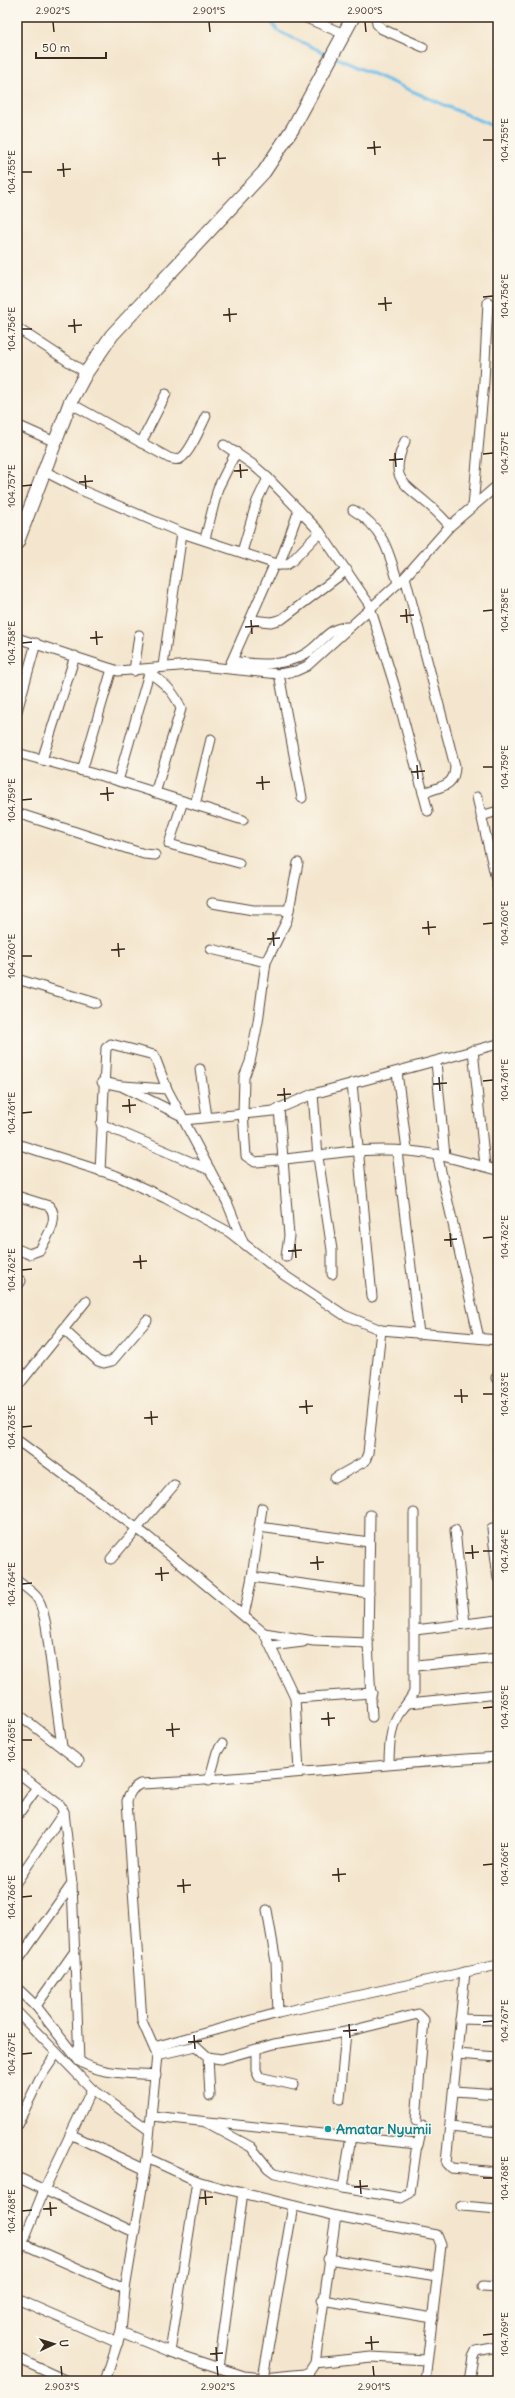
<svg xmlns="http://www.w3.org/2000/svg" width="515" height="2398" viewBox="0 0 515 2398" font-family="Delius,sans-serif">
	<rect width="100%" height="100%" fill="#fbf7ec"/>
	<filter id="ink" filterUnits="userSpaceOnUse"><feTurbulence type="fractalNoise" baseFrequency=".025" numOctaves="2"/><feDisplacementMap in="SourceGraphic" scale="8" xChannelSelector="R" yChannelSelector="G"/><feConvolveMatrix kernelMatrix="1 2 1 2 8 2 1 2 1" color-interpolation-filters="sRGB"/></filter>
	<filter id="wash" filterUnits="userSpaceOnUse"><feTurbulence type="fractalNoise" baseFrequency=".012" numOctaves="4" result="noise"/><feDisplacementMap in="SourceGraphic" scale="16" xChannelSelector="R" yChannelSelector="G"/><feGaussianBlur stdDeviation="0.9" result="paint"/><feColorMatrix in="noise" values="0 0 0 0 0 0 0 0 0 0 0 0 0 0 0 0 0 1.4 0 .05"/><feComposite in="paint" operator="in"/></filter>
	<g filter="url(#wash)">
		<rect width="100%" height="100%" fill="#f4e6ce"/>
		<g fill="none" stroke-linecap="round" stroke-linejoin="round">
			<!-- stream -->
			<g stroke="#6fbfea" stroke-width="3">
				<polyline points="267,17 278,31 329,55"/>
				<polyline points="334,57 497,128 498,126"/>
			</g>
		</g>
	</g>
	<g filter="url(#ink)">
		<g fill="none" stroke-linecap="round" stroke-linejoin="round">
			<!-- street casing -->
			<g stroke="#574638" stroke-width="11">
				<g id="street">
					<polyline points="304,17 344,34"/>
					<polyline points="376,17 377,24 382,29 423,47"/>
					<polyline points="17,328 86,373"/>
					<path d="M 70,403 L 169,458 C 173,459 178,461 181,458 C 190,453 201,426 206,416"/>
					<polyline points="17,425 55,442"/>
					<path d="M 405,441 C 391,474 398,480 423,500 C 433,508 442,517 450,526"/>
					<polyline points="141,443 166,394"/>
					<polyline points="224,445 252,464 268,478 320,532 369,604 394,684 428,811"/>
					<polyline points="44,471 81,490 182,533 279,565 286,565 292,561 320,532"/>
					<polyline points="473,507 484,381 488,302"/>
					<path d="M 353,510 C 383,527 389,552 398,583"/>
					<polyline points="205,539 218,488 236,452"/>
					<polyline points="242,552 257,501 268,478"/>
					<polyline points="279,565 299,510"/>
					<path d="M 405,577 L 455,766 C 455,787 441,786 423,793"/>
					<polyline points="251,620 271,622 282,619 347,570"/>
					<polyline points="17,638 118,671 191,665 279,674 296,671 307,666 405,577 450,526 498,485"/>
					<path d="M 232,661 C 256,665 283,667 305,654 C 323,644 326,627 349,627"/>
					<polyline points="230,665 275,563"/>
					<polyline points="163,666 182,533"/>
					<path d="M 149,669 L 149,673 C 163,681 176,694 181,709 L 155,793"/>
					<polyline points="134,671 139,635"/>
					<polyline points="279,674 302,798"/>
					<polyline points="17,711 36,643"/>
					<polyline points="17,753 109,778 243,820"/>
					<polyline points="42,760 75,656"/>
					<polyline points="82,771 112,669"/>
					<polyline points="118,781 149,673"/>
					<polyline points="477,797 498,888"/>
					<polyline points="183,801 169,844 239,863"/>
					<polyline points="195,805 211,739"/>
					<polyline points="17,813 144,854 155,855"/>
					<polyline points="481,816 498,811"/>
					<path d="M 298,863 L 287,920 L 266,962 L 258,1022 L 250,1062 L 244,1077 L 243,1113 L 246,1156 L 255,1162 C 305,1159 358,1146 408,1151 C 439,1153 468,1163 498,1170"/>
					<polyline points="212,903 253,910 289,910"/>
					<polyline points="211,949 266,962"/>
					<polyline points="17,979 96,1003"/>
					<polyline points="473,1050 485,1166"/>
					<polyline points="436,1062 445,1156"/>
					<polyline points="200,1069 207,1117"/>
					<polyline points="397,1072 407,1150"/>
					<polyline points="102,1082 121,1086 182,1116"/>
					<polyline points="352,1083 372,1297"/>
					<polyline points="123,1086 167,1089"/>
					<polyline points="313,1094 318,1157 332,1250 332,1274"/>
					<polyline points="279,1108 289,1236 286,1257"/>
					<polyline points="184,1120 273,1111 313,1094 498,1044"/>
					<polyline points="101,1124 210,1170"/>
					<polyline points="17,1144 117,1176 165,1198 229,1232 284,1275 344,1315 381,1330 498,1340"/>
					<polyline points="397,1151 419,1334"/>
					<polyline points="437,1154 479,1338"/>
					<polyline points="100,1171 106,1048 111,1044 154,1055 167,1089 227,1202 243,1242"/>
					<path d="M 17,1196 L 49,1206 C 61,1218 46,1238 40,1250 L 29,1254 L 17,1249"/>
					<polyline points="17,1287 21,1281"/>
					<polyline points="64,1330 98,1361 104,1363 112,1361 147,1320"/>
					<polyline points="496,1378 498,1378"/>
					<polyline points="17,1387 86,1301"/>
					<polyline points="17,1440 147,1536 264,1633 295,1698 299,1772"/>
					<polyline points="335,1478 365,1461 368,1453 381,1330"/>
					<polyline points="370,1515 368,1643 372,1717"/>
					<polyline points="259,1527 369,1542"/>
					<polyline points="492,1528 498,1578"/>
					<polyline points="455,1530 465,1624"/>
					<polyline points="111,1559 174,1485"/>
					<polyline points="252,1577 369,1593"/>
					<path d="M 17,1581 C 40,1597 40,1598 46,1625 L 62,1747"/>
					<polyline points="244,1615 252,1577 262,1508"/>
					<polyline points="415,1630 498,1620"/>
					<polyline points="264,1633 314,1641 368,1643"/>
					<polyline points="271,1646 303,1642"/>
					<polyline points="416,1666 498,1658"/>
					<polyline points="295,1698 372,1693"/>
					<polyline points="409,1703 498,1694"/>
					<polyline points="17,1713 79,1761"/>
					<path d="M 389,1764 C 389,1748 390,1725 400,1712 C 406,1705 410,1700 414,1692 L 414,1513"/>
					<polyline points="17,1772 60,1805 64,1812 72,1884 79,2061"/>
					<polyline points="209,1781 217,1752 222,1744"/>
					<polyline points="17,1816 37,1788"/>
					<polyline points="17,1881 64,1812"/>
					<polyline points="267,1910 276,1962 278,2013"/>
					<polyline points="17,1962 72,1884"/>
					<polyline points="465,1972 446,2163 451,2168 498,2172"/>
					<path d="M 17,1988 L 36,2006 L 79,2061 C 100,2075 131,2073 156,2075"/>
					<polyline points="36,2006 75,1951"/>
					<polyline points="17,2012 92,2089 149,2130"/>
					<polyline points="460,2019 498,2020"/>
					<polyline points="154,2047 278,2013 498,1965"/>
					<polyline points="256,2050 256,2070 259,2077 294,2085"/>
					<polyline points="456,2054 498,2057"/>
					<polyline points="157,2055 196,2046 208,2057 221,2059 274,2044 346,2032 418,2014 424,2020 416,2121"/>
					<polyline points="208,2057 210,2096"/>
					<polyline points="454,2091 498,2094"/>
					<polyline points="340,2099 346,2032"/>
					<polyline points="152,2116 417,2144 410,2193 401,2198 343,2188 275,2173 268,2168 251,2147 205,2122"/>
					<polyline points="17,2125 40,2078 56,2054"/>
					<polyline points="450,2127 498,2132"/>
					<polyline points="70,2134 144,2169"/>
					<polyline points="418,2145 422,2126"/>
					<polyline points="147,2158 197,2181 218,2187 336,2216 437,2235 441,2245 425,2381"/>
					<polyline points="17,2177 134,2232"/>
					<polyline points="343,2188 351,2136"/>
					<polyline points="462,2206 498,2209"/>
					<polyline points="23,2244 125,2289"/>
					<polyline points="17,2257 44,2190 92,2089"/>
					<polyline points="328,2259 437,2276"/>
					<polyline points="483,2286 498,2287"/>
					<polyline points="17,2299 118,2343"/>
					<polyline points="322,2300 433,2318"/>
					<polyline points="121,2332 170,2352 244,2376 263,2378 304,2374 309,2372 315,2363 336,2216"/>
					<polyline points="170,2352 197,2181"/>
					<polyline points="17,2358 67,2381"/>
					<polyline points="315,2363 371,2357 426,2360"/>
					<polyline points="219,2368 243,2192"/>
					<polyline points="263,2378 293,2206"/>
					<path d="M 105,2381 L 121,2332 L 125,2289 L 147,2158 L 157,2055 L 142,2021 L 127,1801 C 129,1793 132,1788 140,1784 C 259,1778 378,1764 498,1757"/>
					<polyline points="469,2381 473,2357 476,2351 498,2347"/>
				</g>
			</g>
			<!-- secondary casing -->
			<g stroke="#574638" stroke-width="15">
				<polyline id="secondary" points="17,543 70,403 86,373 112,335 264,172 293,128 353,17"/>
			</g>
			<!-- street -->
			<use href="#street" stroke="#fff" stroke-width="9"/>
			<!-- secondary -->
			<use href="#secondary" stroke="#fff" stroke-width="13"/>
		</g>
	</g>
	<!-- ticks -->
	<path fill="none" stroke="#3b2a1e" stroke-width="1.5" d="M 53,22 L 54,32M 209,22 L 210,32M 365,22 L 366,32M 483,140 L 493,140M 374,141 L 375,155M 367,148 L 381,147M 218,152 L 219,166M 212,159 L 226,158M 63,163 L 64,177M 57,170 L 71,169M 22,172 L 32,172M 385,297 L 386,311M 483,297 L 493,296M 378,304 L 392,303M 229,308 L 230,322M 223,315 L 237,314M 74,319 L 75,333M 68,326 L 82,325M 22,329 L 32,329M 395,453 L 396,467M 483,454 L 493,453M 389,460 L 403,459M 240,464 L 241,478M 234,471 L 248,470M 85,475 L 86,489M 79,482 L 93,481M 22,486 L 32,485M 406,609 L 407,623M 483,611 L 493,610M 400,616 L 414,615M 251,620 L 252,634M 245,627 L 259,626M 96,631 L 97,645M 90,638 L 103,637M 22,643 L 32,642M 417,765 L 418,779M 483,767 L 493,767M 411,772 L 425,771M 262,776 L 263,790M 256,783 L 270,782M 107,787 L 108,801M 100,794 L 114,793M 22,800 L 32,799M 428,921 L 429,935M 483,924 L 493,923M 422,928 L 436,927M 273,932 L 274,946M 267,939 L 280,938M 118,943 L 119,957M 111,950 L 125,949M 22,956 L 32,956M 439,1077 L 440,1091M 483,1081 L 493,1080M 433,1084 L 447,1083M 284,1088 L 285,1102M 277,1095 L 291,1094M 129,1099 L 130,1113M 122,1106 L 136,1105M 22,1113 L 32,1112M 450,1233 L 451,1247M 483,1238 L 493,1237M 444,1240 L 457,1239M 295,1244 L 296,1258M 288,1251 L 302,1250M 140,1255 L 141,1269M 133,1262 L 147,1261M 22,1270 L 32,1269M 461,1389 L 462,1403M 483,1394 L 493,1394M 454,1396 L 468,1396M 306,1400 L 307,1414M 299,1407 L 313,1406M 151,1411 L 152,1425M 144,1418 L 158,1417M 22,1427 L 32,1426M 472,1545 L 473,1559M 483,1551 L 493,1551M 465,1553 L 479,1552M 317,1556 L 318,1570M 310,1563 L 324,1562M 161,1567 L 162,1581M 155,1574 L 169,1573M 22,1584 L 32,1583M 483,1708 L 493,1707M 328,1712 L 329,1726M 321,1719 L 335,1718M 172,1723 L 173,1737M 166,1730 L 180,1729M 22,1740 L 32,1740M 483,1865 L 493,1864M 338,1868 L 339,1882M 332,1875 L 346,1874M 183,1879 L 184,1893M 177,1886 L 191,1885M 22,1897 L 32,1896M 483,2022 L 493,2021M 349,2024 L 350,2038M 343,2031 L 357,2030M 194,2035 L 195,2049M 188,2042 L 202,2041M 22,2054 L 32,2053M 483,2178 L 493,2178M 360,2180 L 361,2194M 354,2187 L 368,2186M 205,2191 L 206,2205M 199,2198 L 213,2197M 50,2202 L 51,2216M 43,2209 L 57,2208M 22,2211 L 32,2210M 483,2335 L 493,2334M 371,2336 L 372,2350M 365,2343 L 379,2342M 216,2347 L 217,2361M 210,2354 L 223,2353M 61,2366 L 62,2376M 217,2366 L 218,2376M 373,2366 L 374,2376"/>
	<!-- markers -->
	<circle fill="#0f9aa8" stroke="#fbf7ec" stroke-width="1.5" cx="328" cy="2129" r="4"/>
	<g text-anchor="middle" stroke-width="3" stroke-linejoin="round" paint-order="stroke">
		<!-- culture labels -->
		<g font-size="14" font-weight="bold" fill="#0d838f" stroke="#fbf7ec" text-anchor="start">
			<text x="336" y="2134">Amatar Nyumii</text>
		</g>
	</g>
	<!-- margin -->
	<rect width="515" height="2398" fill="none" stroke="#fbf7ec" stroke-width="44"/>
	<!-- north arrow -->
	<g transform="translate(54 2344) rotate(86)" stroke="#fbf7ec" stroke-width="3" paint-order="stroke">
	<path d="M0-3L7 15L0 10L-7 15Z" fill="#3b2a1e"/>
	<text y="-6" font-size="11" font-weight="bold" text-anchor="middle" fill="#3b2a1e">U</text>
	</g>
	<!-- scale -->
	<path d="M36 52v6h70v-6" fill="none" stroke="#3b2a1e" stroke-width="2"/>
	<text x="42" y="52" font-size="12" fill="#3b2a1e" stroke="#fbf7ec" stroke-width="3" paint-order="stroke">50 m</text>
	<rect x="22" y="22" width="471" height="2354" fill="none" stroke="#3b2a1e" stroke-width="1.5"/>
	<g font-size="10" text-anchor="middle" fill="#3b2a1e">
		<text x="53" y="14">2.902°S</text>
		<text x="209" y="14">2.901°S</text>
		<text x="365" y="14">2.900°S</text>
		<text transform="translate(504 140) rotate(-90)" y="4">104.755°E</text>
		<text transform="translate(11 172) rotate(-90)" y="4">104.755°E</text>
		<text transform="translate(504 296) rotate(-90)" y="4">104.756°E</text>
		<text transform="translate(11 329) rotate(-90)" y="4">104.756°E</text>
		<text transform="translate(504 453) rotate(-90)" y="4">104.757°E</text>
		<text transform="translate(11 486) rotate(-90)" y="4">104.757°E</text>
		<text transform="translate(504 610) rotate(-90)" y="4">104.758°E</text>
		<text transform="translate(11 643) rotate(-90)" y="4">104.758°E</text>
		<text transform="translate(504 767) rotate(-90)" y="4">104.759°E</text>
		<text transform="translate(11 800) rotate(-90)" y="4">104.759°E</text>
		<text transform="translate(504 923) rotate(-90)" y="4">104.760°E</text>
		<text transform="translate(11 956) rotate(-90)" y="4">104.760°E</text>
		<text transform="translate(504 1080) rotate(-90)" y="4">104.761°E</text>
		<text transform="translate(11 1113) rotate(-90)" y="4">104.761°E</text>
		<text transform="translate(504 1237) rotate(-90)" y="4">104.762°E</text>
		<text transform="translate(11 1270) rotate(-90)" y="4">104.762°E</text>
		<text transform="translate(504 1394) rotate(-90)" y="4">104.763°E</text>
		<text transform="translate(11 1427) rotate(-90)" y="4">104.763°E</text>
		<text transform="translate(504 1551) rotate(-90)" y="4">104.764°E</text>
		<text transform="translate(11 1584) rotate(-90)" y="4">104.764°E</text>
		<text transform="translate(504 1707) rotate(-90)" y="4">104.765°E</text>
		<text transform="translate(11 1740) rotate(-90)" y="4">104.765°E</text>
		<text transform="translate(504 1864) rotate(-90)" y="4">104.766°E</text>
		<text transform="translate(11 1897) rotate(-90)" y="4">104.766°E</text>
		<text transform="translate(504 2021) rotate(-90)" y="4">104.767°E</text>
		<text transform="translate(11 2054) rotate(-90)" y="4">104.767°E</text>
		<text transform="translate(504 2178) rotate(-90)" y="4">104.768°E</text>
		<text transform="translate(11 2211) rotate(-90)" y="4">104.768°E</text>
		<text transform="translate(504 2334) rotate(-90)" y="4">104.769°E</text>
		<text x="62" y="2390">2.903°S</text>
		<text x="218" y="2390">2.902°S</text>
		<text x="374" y="2390">2.901°S</text>
	</g>
</svg>
